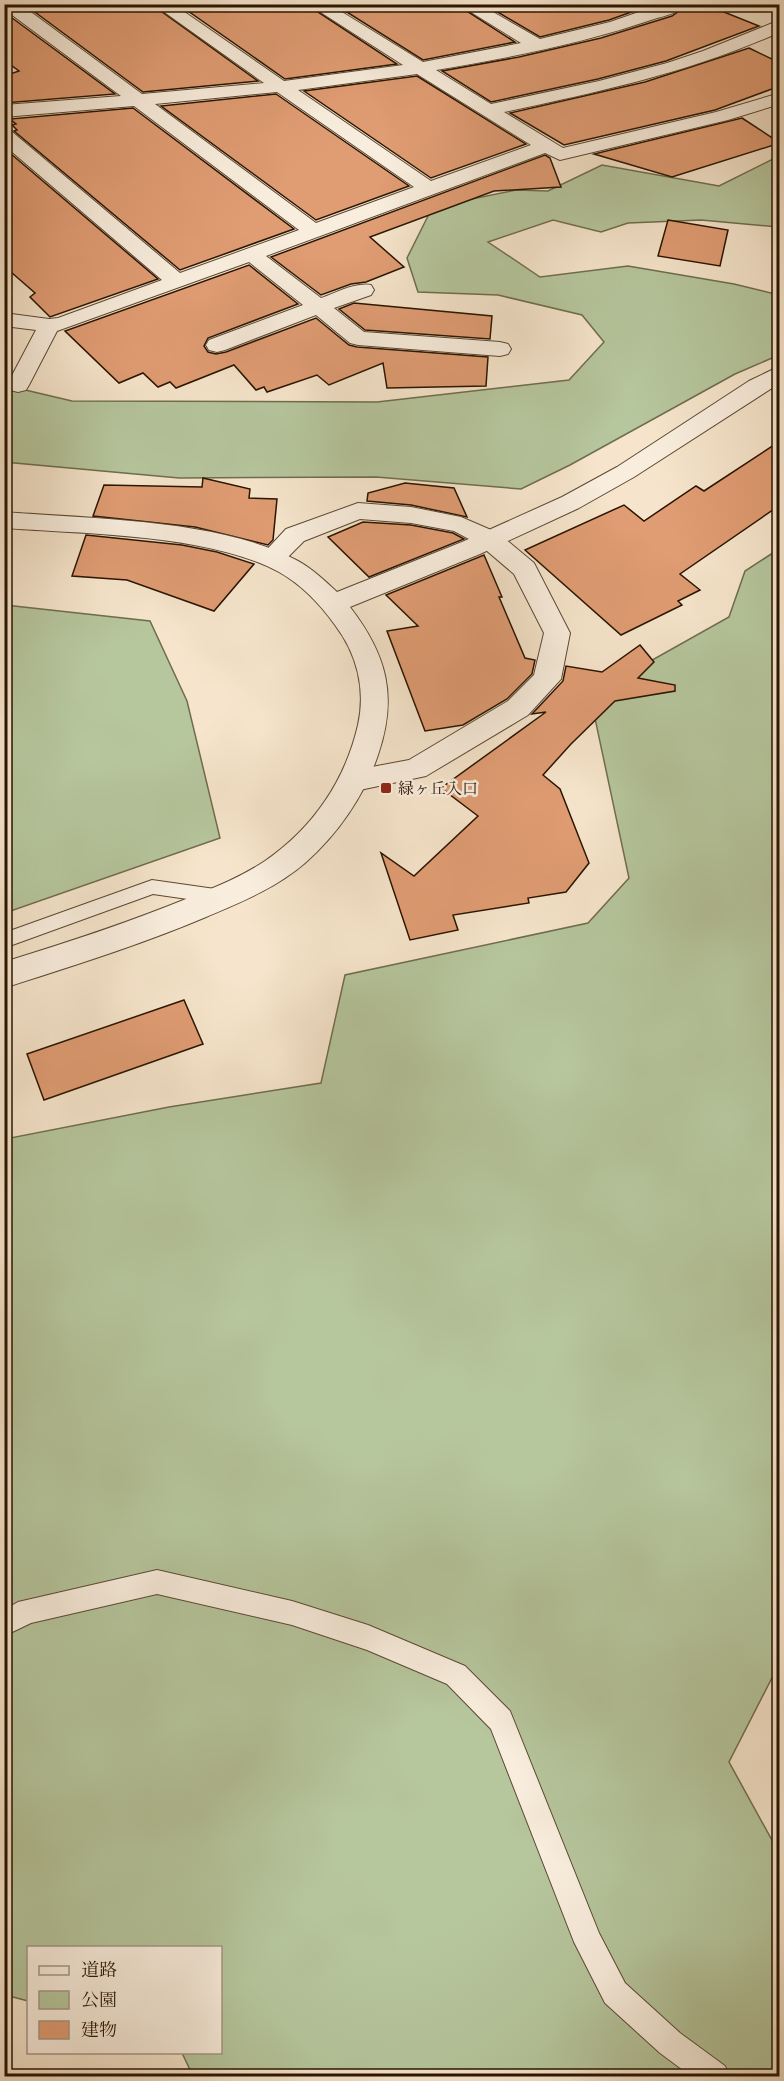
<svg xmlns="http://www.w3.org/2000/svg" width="784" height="2081" viewBox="0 0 784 2081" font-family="'IM FELL English','Noto Serif JP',serif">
	<rect width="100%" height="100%" fill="#f6e5cc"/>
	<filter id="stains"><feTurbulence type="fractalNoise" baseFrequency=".00333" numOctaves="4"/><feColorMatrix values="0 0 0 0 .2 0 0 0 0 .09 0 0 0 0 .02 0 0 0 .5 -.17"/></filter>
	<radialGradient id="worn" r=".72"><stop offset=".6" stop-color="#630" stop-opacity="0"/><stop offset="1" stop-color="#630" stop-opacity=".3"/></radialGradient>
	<!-- green -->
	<g fill="#b6c69d" stroke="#6f6d4e" stroke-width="1.5">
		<polygon points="773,159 779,159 779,227 701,220 628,223 601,232 553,220 488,242 540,277 628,266 734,284 779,295 779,355 735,374 570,465 521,489 376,477 179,478 4,462 4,385 72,401 377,402 569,380 604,342 582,315 498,295 418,292 407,258 429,214 467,200 516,190 548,191 602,165 719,186"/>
		<polygon points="779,549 780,1662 729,1762 779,1853 779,2076 193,2076 182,2053 220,2052 220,1948 28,1948 28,2001 5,1995 5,1139 169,1107 321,1083 345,975 588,923 629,878 590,695 729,617 745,571"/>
		<polygon points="5,605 150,621 187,701 220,838 5,913"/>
	</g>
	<!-- building -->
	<g fill="#e09c73" stroke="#281400" stroke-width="1.5">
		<polygon points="24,4 151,4 258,81 143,92"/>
		<polygon points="178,4 306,4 397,64 285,79"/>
		<polygon points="334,4 456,4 515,42 423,60"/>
		<polygon points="484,4 654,4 609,20 540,37"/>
		<polygon points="689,4 704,4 759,26 666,61 598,79 491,102 442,71 519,57 601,38 672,16"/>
		<polygon points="4,12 115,94 4,103 4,76 19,71 4,60"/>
		<polygon points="749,48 780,63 780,86 715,110 564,145 510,113 645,82"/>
		<polygon points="417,76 526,144 431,178 304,91"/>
		<polygon points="276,94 409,186 316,220 161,106"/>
		<polygon points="133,108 294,229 180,270 14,131 17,130 12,125 16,124 10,119"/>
		<polygon points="742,118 780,143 672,177 594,154"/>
		<polygon points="4,148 158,279 50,317 30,297 35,293 4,266"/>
		<polygon points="545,155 550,158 561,187 494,191 370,237 404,267 366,282 351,284 321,295 271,257"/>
		<polygon points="668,220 728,230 720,266 658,256"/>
		<polygon points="249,265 298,304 208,338 204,346 208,352 216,354 226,352 316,318 349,345 357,347 488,357 486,386 387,388 383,363 329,385 317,375 267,392 264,387 256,390 234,365 176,388 170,382 158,387 143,373 119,383 65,331"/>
		<polygon points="354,303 492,316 490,339 365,330 339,309"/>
		<polygon points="780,441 780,505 680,574 700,590 678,601 682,605 621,635 525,550 624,505 644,521 696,486 704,491"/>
		<polygon points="203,478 250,489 249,498 277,499 273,540 268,545 195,527 93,516 104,485 202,487"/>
		<polygon points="405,483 454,488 467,517 411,505 367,501 368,493"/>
		<polygon points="363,522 411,525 453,533 464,539 369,577 328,537"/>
		<polygon points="86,535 182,545 217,552 254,564 214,611 127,580 72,576"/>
		<polygon points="484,555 502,597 499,597 525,658 535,660 532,674 507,699 463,725 425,731 387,631 418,626 386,595"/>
		<polygon points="640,645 654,662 638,678 675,685 675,691 615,701 571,744 543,775 560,789 589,863 566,892 528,898 529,903 453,915 458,930 410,940 381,853 414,876 478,816 441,788 546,712 532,714 563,681 566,666 602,672"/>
		<polygon points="184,1000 203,1044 44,1100 27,1054"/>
	</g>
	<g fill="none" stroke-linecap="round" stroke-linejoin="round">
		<!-- service casing -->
		<g stroke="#5c4833" stroke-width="2">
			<g id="service">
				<polygon points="152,880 222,890 228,892 231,897 228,902 222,904 153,894 4,948 4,933"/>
				<polygon points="157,1570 292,1601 368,1625 465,1666 510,1711 599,1933 625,1983 680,2033 725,2066 729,2076 691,2076 660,2053 605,2003 574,1942 491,1729 447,1684 367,1650 292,1625 157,1594 31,1623 4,1636 4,1610 18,1602"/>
			</g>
		</g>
		<!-- minor casing -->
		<g stroke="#5c4833" stroke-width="2">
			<g id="minor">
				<path d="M 4,4 L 20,4 L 142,94 L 264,83 L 153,4 L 173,4 L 284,81 L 403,65 L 308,4 L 329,4 L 423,62 L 521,43 L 458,4 L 479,4 L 540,39 L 610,22 L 662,4 L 687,4 C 680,13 664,16 654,19 C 584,43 509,58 436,70 L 491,104 L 599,81 L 667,63 L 703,51 L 780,20 L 780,32 C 692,72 599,92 504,112 L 563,148 L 716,112 L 780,93 L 780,104 L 728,120 L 560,160 L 545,153 L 266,256 L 321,298 C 336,293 355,282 371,285 L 374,290 L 371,295 L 334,308 L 364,332 L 500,342 L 508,344 L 511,349 L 508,354 L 500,356 L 358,345 L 350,343 L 316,315 L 225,350 L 217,352 L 209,350 L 206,345 L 209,340 L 303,305 L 249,262 L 57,331 L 29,385 L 26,390 L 18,392 L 10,390 L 7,385 L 36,330 L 4,326 L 4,313 L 49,319 L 58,318 L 162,280 L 4,145 L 4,129 L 11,131 L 180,273 L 299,230 L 134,106 L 4,117 L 4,105 L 121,96 L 4,9 ZM 417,74 L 531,145 L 431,181 L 298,90 ZM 277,92 L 414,187 L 316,223 L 155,104 Z"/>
				<polygon points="358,503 411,507 461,517 498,533 534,563 570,633 561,679 528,715 426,776 355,791 345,788 341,780 345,772 409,760 508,701 534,675 544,633 514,574 480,545 454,531 411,523 360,519 304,541 281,564 272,566 263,564 259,558 286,529"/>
			</g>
		</g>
		<!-- tertiary casing -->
		<g stroke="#5c4833" stroke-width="2">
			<path id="tertiary" d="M 780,366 L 780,383 L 634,477 L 579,508 L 480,554 L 350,607 C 387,655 398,696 378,755 C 364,796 338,834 305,863 C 276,888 241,902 206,917 C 140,945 72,966 4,988 L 4,962 C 66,943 127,923 186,899 C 213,888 241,877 265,861 C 313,828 345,781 358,725 C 366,689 357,654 335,625 C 320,604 302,585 279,572 C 209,534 85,534 4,528 L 4,512 C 91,519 222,519 298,561 C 313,569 325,581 337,592 L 462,542 L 562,497 L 617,467 L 749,381 Z"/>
		</g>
		<!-- service -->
		<use href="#service" fill="#f9eede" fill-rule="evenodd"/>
		<!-- minor -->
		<use href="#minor" fill="#f9eede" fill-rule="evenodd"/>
		<!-- tertiary -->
		<use href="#tertiary" fill="#f9eede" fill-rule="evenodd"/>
	</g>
	<!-- markers -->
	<rect fill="#8f2418" stroke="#f9eede" stroke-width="2" x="380" y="782" width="12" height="12" rx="3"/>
	<g text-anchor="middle" stroke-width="5" stroke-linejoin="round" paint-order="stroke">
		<!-- poi labels -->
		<g font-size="16" fill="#281400" stroke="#f9eede" text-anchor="start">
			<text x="398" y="794">緑ヶ丘入口</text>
		</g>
	</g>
	<!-- margin -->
	<rect width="784" height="2081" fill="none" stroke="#f6e5cc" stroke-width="24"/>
	<rect x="6" y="6" width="772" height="2069" fill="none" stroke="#281400" stroke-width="3"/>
	<rect x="12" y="12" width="760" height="2057" fill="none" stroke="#281400" stroke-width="1.5"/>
	<!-- legend -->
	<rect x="27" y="1946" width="195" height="108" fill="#f9eede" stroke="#a59785" stroke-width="1.5"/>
	<rect x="39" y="1966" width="30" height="9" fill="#f9eede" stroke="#a59785" stroke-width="1.5"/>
	<text x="81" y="1976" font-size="18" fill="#281400">道路</text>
	<rect x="39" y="1991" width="30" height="18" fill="#b6c69d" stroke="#a59785" stroke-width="1.5"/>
	<text x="81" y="2006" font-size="18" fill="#281400">公園</text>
	<rect x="39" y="2021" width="30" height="18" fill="#e09c73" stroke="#a59785" stroke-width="1.5"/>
	<text x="81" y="2036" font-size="18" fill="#281400">建物</text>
	<rect width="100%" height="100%" filter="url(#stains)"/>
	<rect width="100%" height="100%" fill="url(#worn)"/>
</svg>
